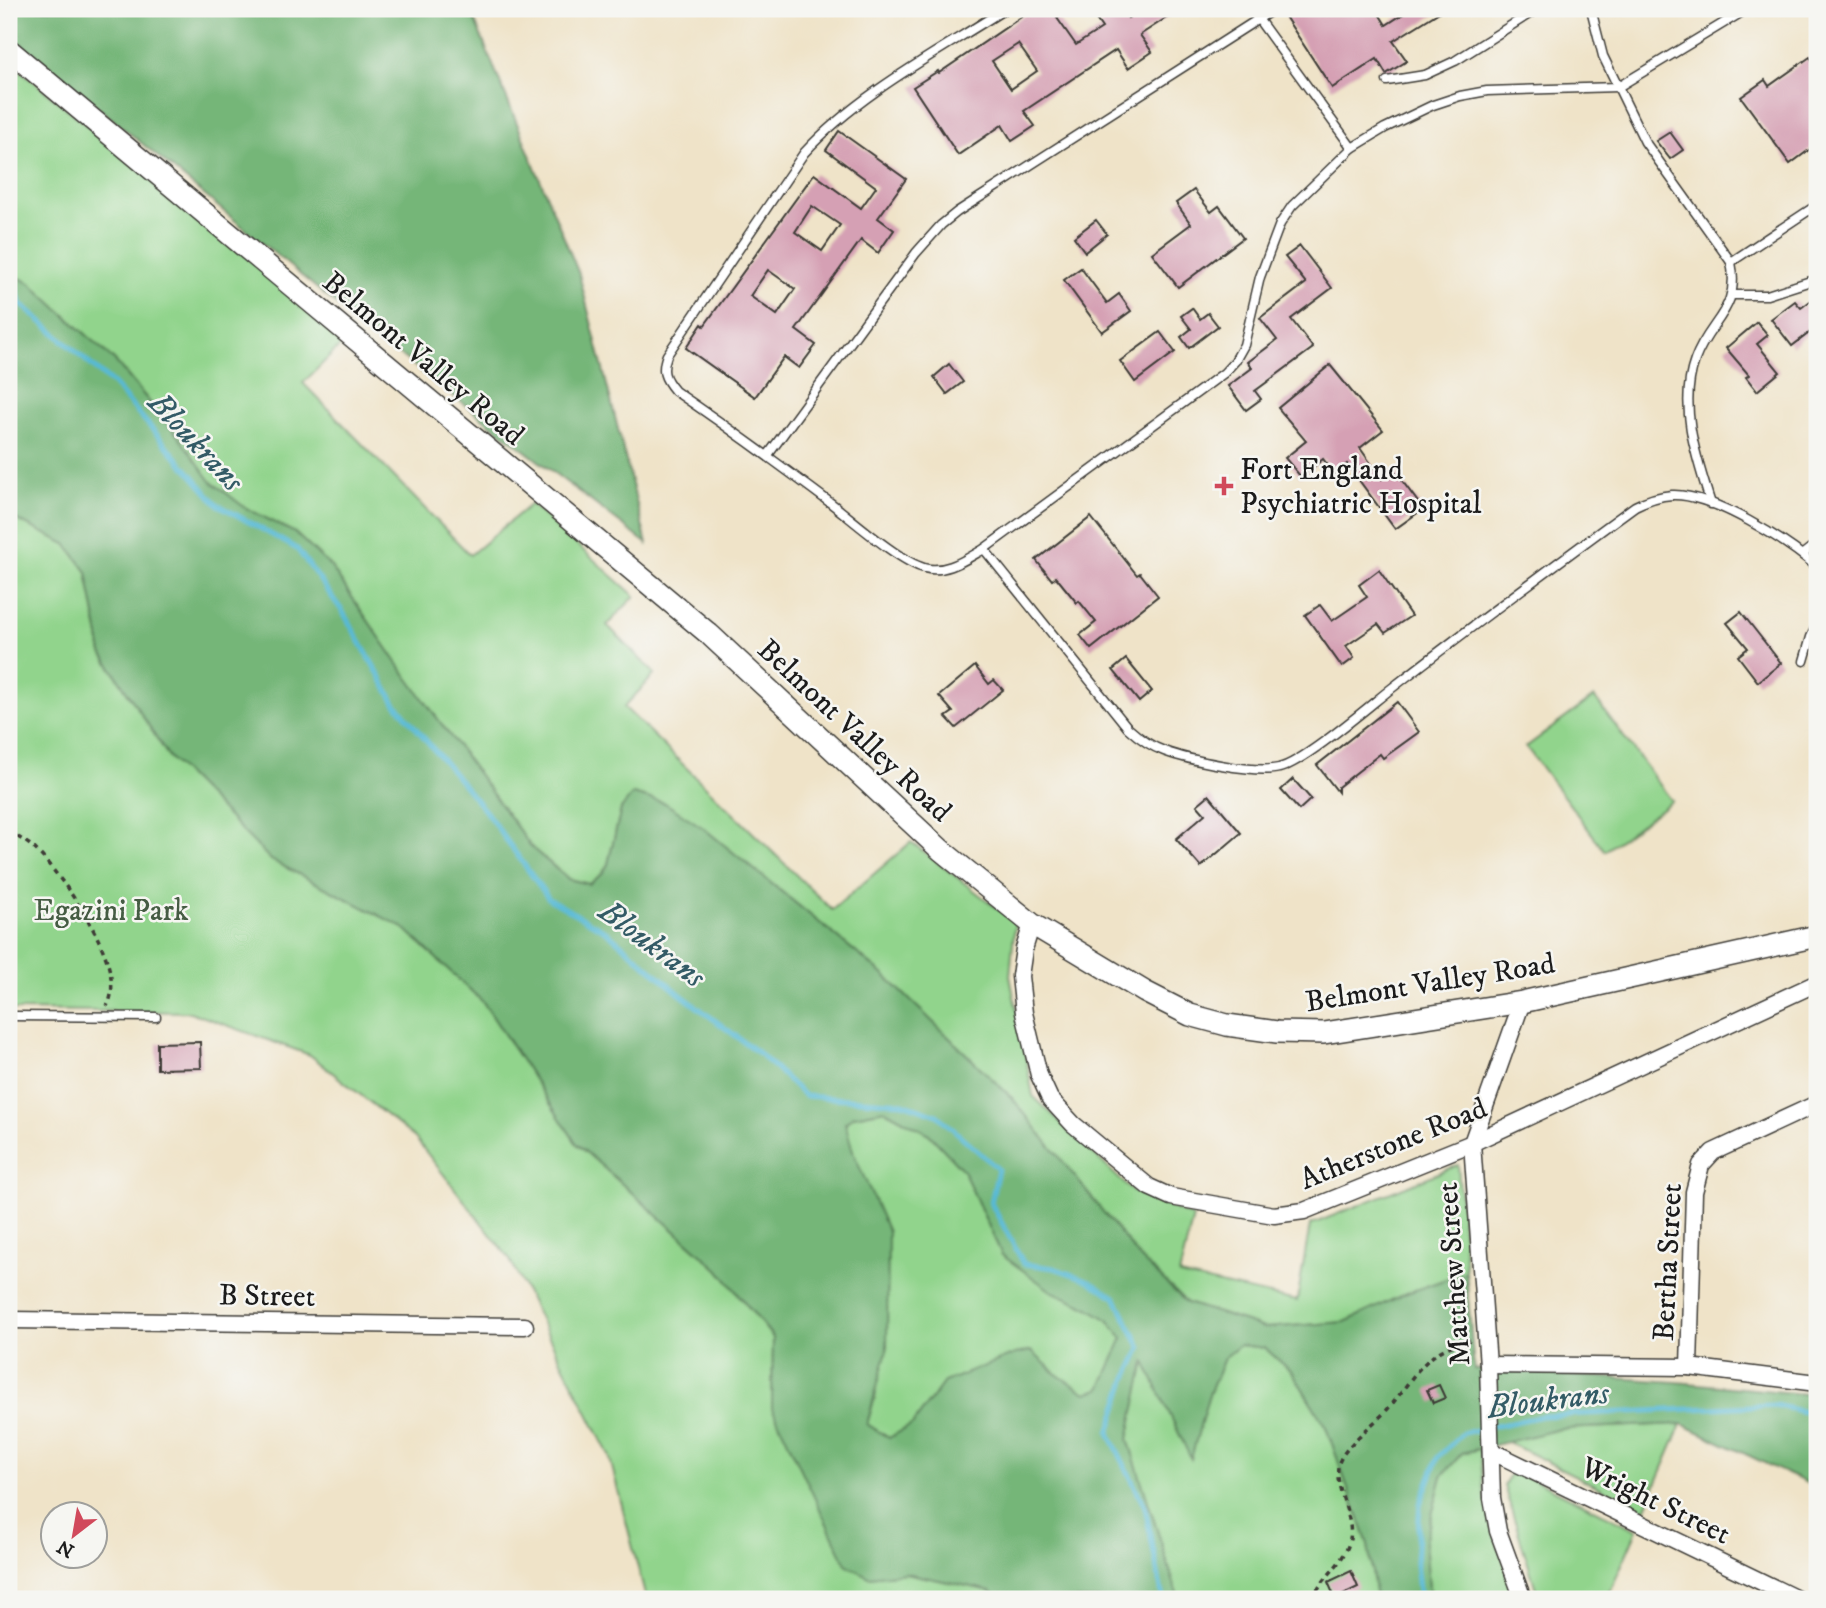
<svg xmlns="http://www.w3.org/2000/svg" width="1826" height="1608" viewBox="0 0 1826 1608" font-family="'IM FELL DW Pica',serif">
	<rect width="100%" height="100%" fill="#f6f6f2"/>
	<filter id="ink" filterUnits="userSpaceOnUse"><feTurbulence type="fractalNoise" baseFrequency=".0143" numOctaves="2"/><feDisplacementMap in="SourceGraphic" scale="14" xChannelSelector="R" yChannelSelector="G"/><feConvolveMatrix kernelMatrix="1 2 1 2 8 2 1 2 1" color-interpolation-filters="sRGB"/></filter>
	<filter id="wash" filterUnits="userSpaceOnUse"><feTurbulence type="fractalNoise" baseFrequency=".00686" numOctaves="4" result="noise"/><feDisplacementMap in="SourceGraphic" scale="28" xChannelSelector="R" yChannelSelector="G"/><feGaussianBlur stdDeviation="1.57" result="paint"/><feColorMatrix in="noise" values="0 0 0 0 0 0 0 0 0 0 0 0 0 0 0 0 0 1.4 0 .05"/><feComposite in="paint" operator="in"/></filter>
	<g filter="url(#wash)">
		<rect width="100%" height="100%" fill="#efe3c8"/>
		<!-- green -->
		<g fill="#91d48c" stroke="#567854" stroke-width="2">
			<polygon points="9,61 347,339 303,383 470,555 531,504 635,596 607,625 655,674 624,707 832,910 911,842 1015,922 1010,976 1033,1096 1132,1191 1193,1217 1179,1275 1297,1301 1310,1225 1458,1165 1466,1272 1407,1293 1345,1322 1264,1328 1187,1303 1140,1258 1012,1098 885,976 702,827 621,809 608,864 602,874 589,884 569,879 532,848 400,667 331,567 295,533 244,507 210,481 179,437 116,362 30,283 9,273"/>
			<polygon points="9,516 66,544 87,572 102,653 169,757 271,860 404,928 483,1002 577,1144 718,1269 773,1338 772,1408 797,1457 869,1577 906,1573 991,1591 1000,1599 646,1599 609,1455 509,1258 415,1138 310,1055 190,1012 9,1010"/>
			<polygon points="1594,697 1672,801 1605,851 1526,747"/>
			<polygon points="885,1110 929,1134 963,1170 1002,1255 1108,1320 1124,1339 1100,1389 1086,1393 1059,1376 1030,1351 944,1382 913,1424 889,1438 867,1424 876,1394 853,1152 845,1123 854,1116"/>
			<polygon points="1240,1345 1265,1348 1293,1373 1326,1427 1368,1544 1376,1599 1179,1599 1128,1439 1145,1360 1191,1458 1208,1397 1224,1358"/>
			<polygon points="1682,1424 1645,1510 1507,1442 1560,1429"/>
			<polygon points="1480,1449 1483,1484 1490,1522 1517,1599 1430,1599 1425,1542 1442,1476 1462,1453"/>
			<polygon points="1519,1472 1637,1530 1607,1599 1539,1599 1504,1486 1510,1474"/>
		</g>
		<!-- forest -->
		<g fill="#74b678" stroke="#48694a" stroke-width="2" fill-rule="evenodd">
			<polygon points="9,9 470,9 579,274 647,544 361,325 46,64 9,36"/>
			<path d="M 9,273 L 30,283 L 116,362 L 179,437 L 211,481 L 244,507 L 295,533 L 331,567 L 400,667 L 532,848 L 568,879 L 589,884 L 602,874 L 608,864 L 621,809 L 633,794 L 665,803 L 702,827 L 885,976 L 1012,1098 L 1140,1258 L 1187,1303 L 1264,1328 L 1345,1322 L 1407,1293 L 1466,1272 L 1474,1369 L 1676,1382 L 1817,1395 L 1817,1488 L 1682,1424 L 1560,1429 L 1462,1453 L 1442,1476 L 1425,1542 L 1430,1599 L 1376,1599 L 1368,1544 L 1326,1427 L 1293,1373 L 1265,1348 L 1240,1345 L 1224,1358 L 1208,1397 L 1191,1459 L 1145,1362 L 1128,1439 L 1179,1599 L 1000,1599 L 991,1591 L 906,1573 L 869,1577 L 846,1564 L 772,1408 L 773,1337 L 718,1269 L 577,1144 L 483,1002 L 404,928 L 271,860 L 169,757 L 102,653 L 87,572 L 66,544 L 9,516 ZM 885,1110 L 929,1134 L 963,1170 L 1002,1255 L 1051,1291 L 1085,1306 L 1108,1320 L 1123,1338 L 1100,1389 L 1086,1393 L 1059,1376 L 1031,1351 L 1015,1354 L 944,1382 L 913,1424 L 889,1438 L 867,1424 L 887,1350 L 888,1232 L 853,1152 L 845,1123 L 854,1116 Z"/>
		</g>
		<g fill="none" stroke-linecap="round" stroke-linejoin="round">
			<!-- stream -->
			<g stroke="#56b9d5" stroke-width="5">
				<polyline points="9,264 20,303 114,385 217,504 297,549 343,612 395,703 486,812 549,899 607,932 680,994 761,1055 805,1096 903,1103 937,1115 998,1169 991,1203 1024,1264 1054,1268 1085,1279 1115,1297 1141,1348 1126,1380 1109,1433 1145,1507 1163,1599"/>
				<polyline points="1420,1599 1416,1563 1420,1504 1438,1457 1463,1433 1542,1416 1775,1405 1817,1415"/>
			</g>
		</g>
		<g id="blocks">
			<!-- building -->
			<g fill="#d5a0b4" fill-rule="evenodd">
				<path d="M 1033,9 L 1070,9 L 1057,18 L 1076,45 L 1102,28 L 1089,9 L 1121,9 L 1128,18 L 1142,9 L 1180,9 L 1140,35 L 1152,52 L 1128,68 L 1116,50 L 1024,111 L 1035,126 L 1012,141 L 1002,125 L 958,155 L 913,87 L 938,71 L 939,73 ZM 1018,44 L 1037,71 L 1011,89 L 992,61 Z"/>
				<polygon points="1301,9 1376,9 1386,25 1411,9 1444,9 1393,41 1407,61 1386,74 1377,59 1332,88 1286,18"/>
				<polygon points="1810,57 1817,66 1817,144 1790,164 1741,97 1765,80 1769,86"/>
				<path d="M 839,131 L 906,179 L 878,218 L 894,230 L 878,253 L 861,240 L 796,330 L 816,345 L 799,368 L 784,357 L 755,397 L 686,348 L 702,324 L 704,326 L 814,174 L 861,208 L 876,187 L 826,150 ZM 812,206 L 840,225 L 822,251 L 795,232 ZM 768,270 L 795,289 L 777,315 L 750,296 Z"/>
				<polygon points="1670,132 1683,150 1670,159 1656,141"/>
				<polygon points="1194,190 1211,212 1219,206 1243,238 1178,287 1152,253 1191,224 1176,203"/>
				<polygon points="1096,220 1107,234 1085,252 1074,237"/>
				<polygon points="1300,246 1332,288 1291,319 1313,348 1255,391 1261,399 1246,410 1228,386 1252,368 1248,362 1277,340 1260,318 1306,283 1285,257"/>
				<polygon points="1081,268 1107,303 1119,294 1131,311 1102,332 1064,280"/>
				<polygon points="1817,296 1817,327 1792,346 1771,319 1795,301 1801,308"/>
				<polygon points="1192,308 1200,319 1208,313 1218,326 1189,348 1181,337 1191,329 1181,316"/>
				<polygon points="1757,322 1768,335 1757,344 1780,372 1757,391 1746,377 1749,375 1726,348"/>
				<polygon points="1160,332 1175,352 1135,382 1120,361"/>
				<polygon points="949,364 963,382 947,394 934,377"/>
				<polygon points="1330,365 1383,430 1360,448 1382,479 1394,470 1423,509 1395,529 1347,464 1335,474 1323,459 1301,477 1285,458 1306,441 1278,408"/>
				<polygon points="1091,517 1137,575 1140,573 1158,596 1091,649 1080,635 1096,622 1079,601 1077,603 1056,577 1052,580 1036,560"/>
				<polygon points="1379,570 1411,616 1385,633 1378,624 1346,646 1354,658 1342,667 1305,615 1320,605 1332,621 1367,597 1359,585"/>
				<polygon points="1741,612 1781,663 1758,682 1738,656 1748,648 1727,623"/>
				<polygon points="1126,659 1152,691 1139,702 1113,670"/>
				<polygon points="975,666 989,684 994,680 1003,690 956,728 946,717 953,712 939,696"/>
				<polygon points="1397,702 1419,732 1383,758 1380,754 1338,787 1338,792 1317,765"/>
				<polygon points="1293,779 1311,799 1299,810 1281,790"/>
				<polygon points="1209,795 1241,833 1201,867 1176,839 1205,814 1197,805"/>
				<polygon points="200,1042 201,1068 157,1069 157,1043"/>
				<polygon points="1439,1385 1445,1398 1433,1403 1427,1390"/>
				<polygon points="1351,1571 1358,1587 1335,1598 1328,1582"/>
			</g>
		</g>
	</g>
	<g filter="url(#ink)">
		<use href="#blocks" fill-opacity="0" stroke="#3c3a36" stroke-width="2"/>
		<g fill="none" stroke-linecap="round" stroke-linejoin="round">
			<!-- lane casing -->
			<g stroke="#3c3a36" stroke-width="11">
				<g id="lane">
					<path d="M 1005,9 C 938,52 858,94 804,153 L 667,355 C 661,371 664,378 675,391 C 728,427 780,465 832,504 C 854,521 899,561 924,568 C 946,574 966,559 984,549 L 1224,373 L 1235,361 L 1244,345 L 1260,277 L 1280,224 L 1292,206 L 1352,148 L 1385,128 L 1433,105 L 1460,96 L 1487,91 L 1618,87 L 1747,9"/>
					<polyline points="1251,9 1352,148"/>
					<path d="M 1591,9 L 1603,56 L 1645,142 L 1731,262 C 1741,311 1709,320 1695,360 C 1678,406 1697,460 1711,504"/>
					<polyline points="1387,81 1425,75 1455,61 1537,9"/>
					<polyline points="1731,262 1817,205"/>
					<polyline points="1732,295 1767,295 1817,279"/>
					<polyline points="768,455 916,253 941,225 957,212 1274,9"/>
					<path d="M 984,549 L 1128,728 C 1139,738 1150,746 1164,751 C 1188,760 1255,774 1279,768 C 1303,763 1369,706 1392,688 C 1472,626 1553,566 1635,506 C 1647,500 1658,496 1672,495 C 1712,493 1787,541 1817,567"/>
					<polyline points="1803,554 1817,543"/>
					<polyline points="1804,661 1811,637 1817,625"/>
					<polyline points="9,1016 156,1017"/>
				</g>
			</g>
			<!-- street casing -->
			<g stroke="#3c3a36" stroke-width="19">
				<g id="street">
					<polyline points="1032,924 1024,949 1020,976 1024,1013 1039,1075 1050,1099 1073,1124 1149,1187 1171,1197 1274,1215 1304,1211 1472,1143 1817,983"/>
					<polyline points="1522,1002 1472,1143 1488,1365 1492,1498 1498,1531 1523,1599"/>
					<polyline points="9,1320 525,1326"/>
					<polyline points="1488,1365 1689,1367 1817,1383"/>
					<polyline points="1689,1367 1694,1192 1701,1165 1713,1152 1810,1107 1817,1108"/>
					<polyline points="1491,1451 1797,1599"/>
				</g>
			</g>
			<!-- secondary casing -->
			<g stroke="#3c3a36" stroke-width="24">
				<polyline id="secondary" points="9,50 709,634 941,850 1032,924 1145,992 1190,1015 1227,1025 1277,1032 1324,1033 1522,1002 1817,936"/>
			</g>
			<!-- path -->
			<g stroke="#3c3a36" stroke-width="3.5" stroke-dasharray="5 5" stroke-linecap="butt">
				<path d="M 9,831 C 17,837 28,842 36,850 C 62,877 130,967 107,1006"/>
				<path d="M 1312,1599 C 1321,1580 1340,1566 1348,1546 C 1358,1521 1335,1493 1338,1467 C 1340,1449 1373,1425 1386,1411 C 1403,1393 1415,1368 1436,1354 C 1446,1347 1458,1343 1470,1340"/>
			</g>
			<!-- lane -->
			<use href="#lane" stroke="#fff" stroke-width="8"/>
			<!-- street -->
			<use href="#street" stroke="#fff" stroke-width="16"/>
			<!-- secondary -->
			<use href="#secondary" stroke="#fff" stroke-width="21"/>
		</g>
	</g>
	<!-- markers -->
	<path fill="#d1495b" stroke="#f6f6f2" stroke-width="2.5" d="M1220.5 475.5h7v7h7v7h-7v7h-7v-7h-7v-7h7z"/>
	<g text-anchor="middle" stroke-width="5" stroke-linejoin="round" paint-order="stroke">
		<!-- street labels -->
		<g font-size="30" fill="#1c1c1c" stroke="#f6f6f2">
			<text transform="translate(424 358) rotate(40)" y="10">Belmont Valley Road</text>
			<text transform="translate(855 730) rotate(43)" y="10">Belmont Valley Road</text>
			<text transform="translate(1430 982) rotate(-9)" y="10">Belmont Valley Road</text>
			<text transform="translate(1393 1143) rotate(-22)" y="10">Atherstone Road</text>
			<text transform="translate(1667 1262) rotate(-87)" y="10">Bertha Street</text>
			<text transform="translate(1453 1274) rotate(-94)" y="10">Matthew Street</text>
			<text transform="translate(267 1295) rotate(1)" y="10">B Street</text>
			<text transform="translate(1656 1500) rotate(26)" y="10">Wright Street</text>
		</g>
		<!-- poi labels -->
		<g font-size="30" fill="#1c1c1c" stroke="#f6f6f2" text-anchor="start">
			<text x="1240" y="479">Fort England<tspan x="1240" dy="34">Psychiatric Hospital</tspan></text>
		</g>
		<!-- park labels -->
		<g font-size="30" fill="#455c43" stroke="#f6f6f2">
			<text x="111" y="920">Egazini Park</text>
		</g>
		<!-- water labels -->
		<g font-size="32" font-style="italic" fill="#335b66" stroke="#f6f6f2">
			<text transform="translate(197 441) rotate(47)" y="11">Bloukrans</text>
			<text transform="translate(653 943) rotate(37)" y="11">Bloukrans</text>
			<text transform="translate(1548 1399) rotate(-7)" y="11">Bloukrans</text>
		</g>
	</g>
	<!-- margin -->
	<rect width="1826" height="1608" fill="none" stroke="#f6f6f2" stroke-width="35"/>
	<!-- north arrow -->
	<g transform="translate(74 1535) rotate(211)"><circle r="33" fill="#f6f6f2" stroke="#9f9f9c" stroke-width="2"/>
	<path d="M0-5L12 26L0 18L-12 26Z" fill="#d1495b"/>
	<text y="-10" font-size="19" font-weight="bold" text-anchor="middle" fill="#1c1c1c">N</text>
	</g>
</svg>
